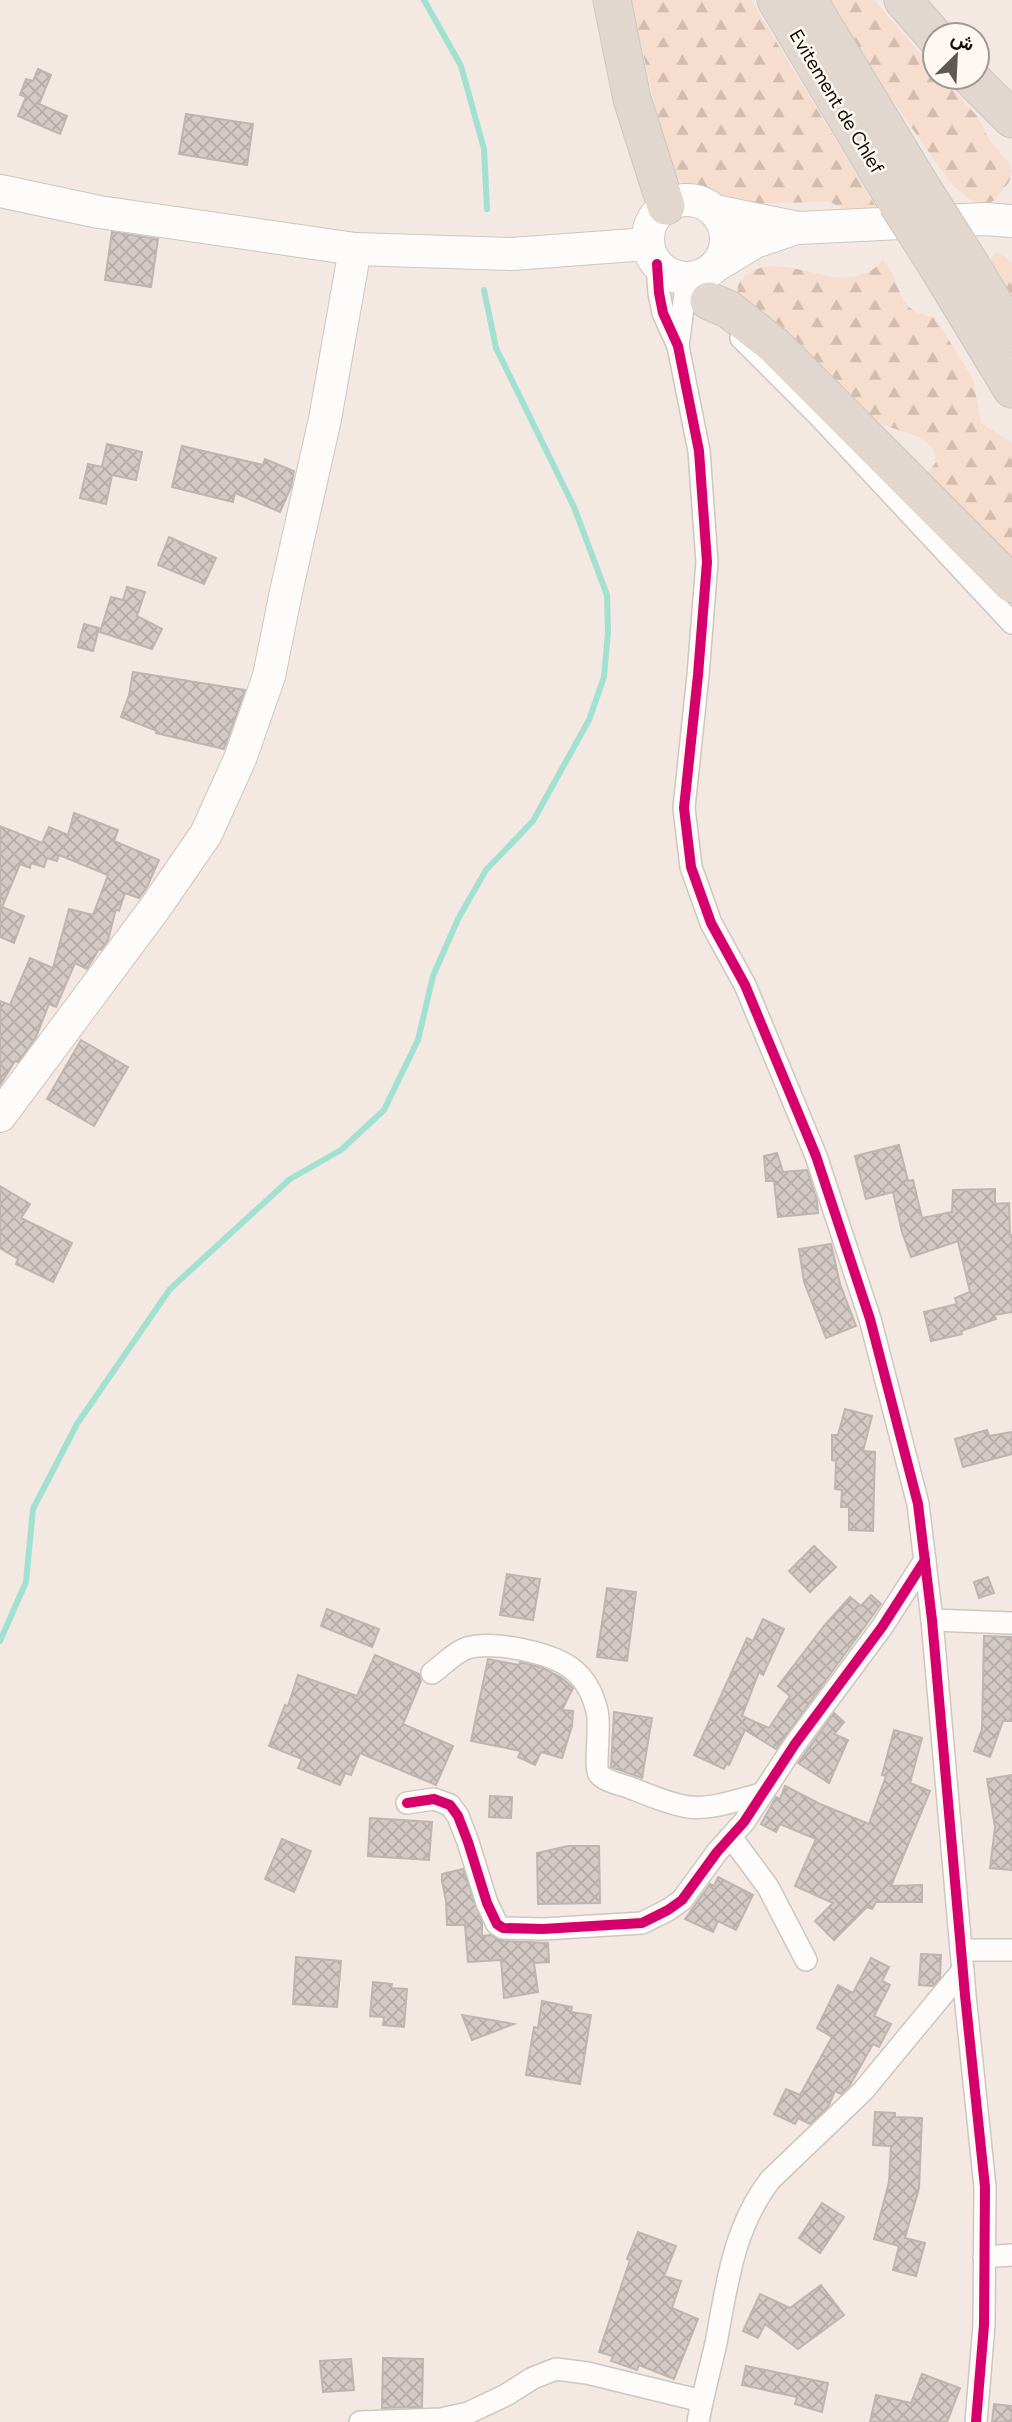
<svg xmlns="http://www.w3.org/2000/svg" width="1012" height="2422" viewBox="0 0 1012 2422" font-family="Figtree,Vazirmatn,sans-serif">
	<defs>
		<pattern id="forest-firs" width="22" height="20" patternUnits="userSpaceOnUse" patternTransform="scale(1.75)"><rect width="22" height="20" fill="#f6ddce"/><path d="M5 1l3.5 6h-7zM16 11l3.5 6h-7z" fill="#d2bcaf"/></pattern>
		<pattern id="building-cross-hatch" width="8" height="8" patternUnits="userSpaceOnUse" patternTransform="scale(1.75)"><rect width="8" height="8" fill="#d3cac6"/><path d="M0 0l8 8M0 8l8-8" fill="none" stroke="#b4aca9"/></pattern>
	</defs>
	<rect width="100%" height="100%" fill="#f3e8e2"/>
	<!-- forest -->
	<g fill="url(#forest-firs)">
		<polygon points="631,0 751,0 879,212 877,225 830,202 725,204 705,197 682,184 667,159"/>
		<polygon points="826,0 874,0 935,71 935,77 941,77 978,117 988,138 1009,163 1012,171 1009,182 995,200 987,204 978,204 967,198 950,182 871,70"/>
		<polygon points="996,252 1012,262 1012,302 992,265 991,258"/>
		<path d="M 883,260 C 897,274 897,299 913,310 C 919,314 929,316 935,318 L 973,379 L 981,423 L 1012,443 L 1012,566 L 925,477 L 936,462 L 933,448 L 919,437 L 875,422 L 745,307 C 739,296 733,288 743,278 C 771,250 817,281 850,277 C 862,276 876,270 883,260 Z"/>
	</g>
	<g fill="none" stroke-linecap="round" stroke-linejoin="round">
		<!-- stream -->
		<g stroke="#a2e1d1" stroke-width="6">
			<polyline points="424,0 461,66 484,149 487,209"/>
			<polyline points="0,1641 26,1582 33,1509 77,1424 170,1289 290,1179 341,1150 384,1110 418,1040 433,976 458,919 486,870 533,821 589,720 604,677 608,632 607,595 574,507 496,348 484,290"/>
		</g>
	</g>
	<!-- building -->
	<g fill="url(#building-cross-hatch)" stroke="#beb5b0" stroke-width="2">
		<polygon points="38,69 51,75 39,104 67,116 60,134 18,116 26,97 20,95 26,79 33,81"/>
		<polygon points="186,114 253,124 247,165 179,154"/>
		<polygon points="112,232 158,239 151,287 105,280"/>
		<polygon points="107,444 142,452 136,480 112,475 106,504 80,498 88,464 102,467"/>
		<polygon points="182,446 263,465 265,459 294,471 291,487 280,512 235,493 233,502 172,487"/>
		<polygon points="169,537 216,558 204,584 158,565"/>
		<polygon points="127,587 145,592 137,616 162,629 152,649 100,632 111,597 123,600"/>
		<polygon points="84,624 99,628 93,651 78,647"/>
		<polygon points="133,672 245,690 224,749 156,733 157,731 121,717 129,695"/>
		<polygon points="74,813 118,830 114,841 159,860 147,887 139,898 125,893 119,911 116,909 108,940 101,950 99,949 87,969 75,963 56,1007 49,1004 36,1037 18,1062 15,1061 0,1085 0,1001 10,1005 30,958 53,968 69,909 93,915 108,875 59,855 57,861 47,858 44,867 31,863 30,868 20,864 2,907 24,916 14,943 0,937 0,826 42,843 49,827 68,835"/>
		<polygon points="81,1040 128,1067 94,1126 47,1099"/>
		<polygon points="899,1145 908,1181 913,1180 922,1218 952,1212 953,1190 995,1189 995,1204 1009,1203 1010,1236 1012,1235 1012,1312 994,1315 996,1319 961,1331 962,1334 931,1341 924,1312 957,1304 955,1298 970,1292 958,1241 911,1257 902,1232 893,1192 866,1199 855,1156"/>
		<polygon points="777,1153 783,1172 807,1170 817,1201 818,1213 778,1217 774,1181 766,1181 764,1156"/>
		<polygon points="0,1186 30,1204 21,1218 72,1243 53,1282 16,1264 18,1259 0,1248"/>
		<polygon points="831,1244 840,1284 856,1326 826,1338 804,1282 799,1249"/>
		<polygon points="845,1409 872,1416 863,1451 875,1452 873,1531 849,1530 849,1507 841,1507 842,1490 835,1489 836,1461 832,1460 832,1435 838,1435"/>
		<polygon points="987,1430 989,1436 1012,1432 1012,1454 963,1467 955,1439"/>
		<polygon points="814,1546 836,1567 810,1592 789,1571"/>
		<polygon points="507,1574 540,1579 533,1620 500,1615"/>
		<polygon points="988,1577 994,1593 979,1598 974,1582"/>
		<polygon points="607,1588 636,1592 627,1661 597,1657"/>
		<polygon points="871,1595 881,1604 776,1749 740,1727 745,1730 729,1765 726,1764 724,1769 694,1755 747,1638 753,1641 763,1619 784,1629 763,1675 759,1672 742,1716 769,1728 790,1696 778,1686 824,1626 850,1597 861,1606"/>
		<polygon points="327,1609 379,1629 372,1647 321,1626"/>
		<polygon points="984,1636 1012,1637 1012,1721 1003,1721 990,1757 974,1751 982,1729"/>
		<polygon points="375,1655 419,1674 421,1681 403,1724 453,1746 436,1785 360,1753 351,1775 345,1773 340,1785 298,1768 302,1759 269,1746 285,1705 288,1706 298,1675 357,1696"/>
		<polygon points="488,1659 519,1665 520,1662 543,1668 562,1678 573,1688 562,1710 573,1711 572,1726 562,1758 541,1752 535,1765 518,1757 521,1751 471,1741"/>
		<polygon points="614,1712 652,1718 642,1778 611,1767"/>
		<polygon points="834,1713 844,1722 834,1734 848,1740 829,1783 798,1763"/>
		<polygon points="894,1730 922,1738 910,1783 930,1791 891,1886 922,1885 922,1902 876,1902 872,1909 867,1907 834,1940 815,1921 833,1903 795,1886 816,1839 780,1824 776,1832 761,1824 776,1797 780,1799 785,1786 820,1804 869,1824 886,1776 882,1775"/>
		<polygon points="1012,1775 1012,1870 990,1868 995,1827 987,1779"/>
		<polygon points="490,1796 512,1797 511,1818 489,1817"/>
		<polygon points="370,1818 432,1822 429,1860 368,1856"/>
		<polygon points="282,1839 311,1851 294,1892 265,1879"/>
		<polygon points="568,1846 599,1846 600,1903 538,1904 537,1853"/>
		<polygon points="463,1869 482,1922 482,1936 490,1935 503,1941 548,1943 549,1962 534,1963 538,1992 504,1998 501,1960 468,1962 465,1925 447,1925 446,1901 442,1881 442,1874"/>
		<polygon points="718,1877 753,1895 736,1930 718,1921 713,1932 685,1919 710,1884 714,1886"/>
		<polygon points="921,1954 941,1955 940,1978 933,1986 919,1985"/>
		<polygon points="296,1957 341,1961 337,2007 293,2004"/>
		<polygon points="871,1958 889,1967 882,1981 890,1985 874,2016 891,2024 879,2047 873,2044 850,2085 841,2094 835,2091 828,2107 810,2124 798,2118 795,2124 774,2114 786,2089 800,2095 832,2037 817,2028 838,1985 853,1993"/>
		<polygon points="373,1982 392,1984 391,1988 407,1989 404,2027 383,2025 384,2017 370,2016"/>
		<polygon points="542,2001 572,2007 571,2012 591,2015 580,2084 526,2075 534,2027 538,2028"/>
		<polygon points="462,2015 514,2024 472,2040"/>
		<polygon points="875,2112 895,2113 895,2117 922,2118 919,2188 905,2238 925,2243 916,2276 893,2270 899,2246 874,2239 889,2182 891,2146 873,2145"/>
		<polygon points="822,2203 844,2217 820,2253 799,2238"/>
		<polygon points="638,2232 676,2246 664,2276 681,2281 672,2308 698,2319 674,2379 639,2365 637,2370 611,2361 613,2356 599,2352 630,2260 627,2259"/>
		<polygon points="821,2285 844,2315 798,2349 765,2324 758,2338 743,2331 760,2294 790,2308"/>
		<polygon points="383,2358 423,2359 422,2407 382,2408"/>
		<polygon points="351,2359 354,2390 323,2392 320,2361"/>
		<polygon points="746,2366 828,2383 822,2412 795,2404 797,2397 742,2385"/>
		<polygon points="922,2374 960,2388 947,2422 870,2422 876,2395 911,2403"/>
		<polygon points="994,2404 1012,2406 1012,2422 992,2422"/>
	</g>
	<g fill="none" stroke-linecap="round" stroke-linejoin="round">
		<!-- minor casing -->
		<g stroke="#cec6c1" stroke-width="24">
			<g id="minor">
				<polyline points="657,264 659,293 663,313 678,346 699,451 707,562 698,675 684,808 691,867 711,923 745,985 816,1156 870,1319 918,1504 932,1620 965,1995 985,2187 984,2325 976,2422"/>
				<polyline points="698,277 709,301 715,309"/>
				<polyline points="741,338 820,417 1012,623"/>
				<polyline points="678,346 687,278"/>
				<polyline points="932,1620 1012,1623"/>
				<path d="M 432,1673 C 443,1665 455,1652 467,1648 C 484,1643 504,1646 520,1649 C 559,1657 587,1668 597,1711 C 601,1725 594,1767 599,1774 C 604,1781 620,1784 628,1787 C 647,1794 668,1804 689,1807 C 712,1810 739,1799 762,1794"/>
				<polyline points="407,1803 434,1799 450,1805 458,1816 468,1842 487,1903 497,1924 503,1928 543,1929 642,1923 668,1910 682,1900 717,1852 744,1822 795,1744 882,1627 925,1560"/>
				<polyline points="731,1837 768,1887 806,1960"/>
				<polyline points="961,1950 1012,1950"/>
				<polyline points="984,2257 1012,2255"/>
				<polyline points="360,2422 441,2419 468,2413 506,2395 533,2378 556,2369 587,2373 702,2401"/>
				<path d="M 698,2422 C 703,2395 710,2369 716,2343 C 727,2284 733,2229 770,2180 L 863,2091 L 963,1970"/>
			</g>
		</g>
		<!-- secondary casing -->
		<g stroke="#cec6c1" stroke-width="34">
			<g id="secondary">
				<polyline points="0,191 99,212 355,249 512,254 648,244"/>
				<circle cx="687" cy="239" r="39"/>
				<polyline points="715,211 798,228 985,219 1012,221"/>
				<polyline points="717,265 755,242 796,228"/>
				<polyline points="0,1116 155,908 206,834 240,759 269,676 286,592 325,419 355,249"/>
			</g>
		</g>
		<!-- trunk casing -->
		<g stroke="#cbc6c3" stroke-width="39">
			<g id="trunk">
				<polyline points="612,0 632,99 666,206"/>
				<polyline points="776,0 897,203"/>
				<polyline points="808,0 924,191"/>
				<polyline points="903,0 935,37"/>
				<polyline points="970,77 1012,119"/>
				<polyline points="964,254 1012,333"/>
				<polyline points="936,264 1012,389"/>
				<polyline points="709,301 728,309 774,345 1012,584"/>
			</g>
		</g>
		<!-- minor -->
		<use href="#minor" stroke="#fdfcfb" stroke-width="21"/>
		<!-- secondary -->
		<use href="#secondary" stroke="#fdfcfb" stroke-width="32"/>
		<!-- trunk -->
		<use href="#trunk" stroke="#e1d7cf" stroke-width="37"/>
		<!-- trunk-bridge casing -->
		<g stroke="#cbc6c3" stroke-width="39" stroke-linecap="butt">
			<g id="trunk-bridge">
				<polyline points="924,191 964,254"/>
				<polyline points="897,203 936,264"/>
			</g>
		</g>
		<!-- trunk-bridge -->
		<use href="#trunk-bridge" stroke="#e1d7cf" stroke-width="37"/>
		<!-- cycleway casing -->
		<g stroke="#fef7f2" stroke-width="15">
			<g id="cycleway">
				<polyline points="657,264 659,293 663,313 678,346 699,451 707,562 698,675 684,808 691,867 711,923 745,985 816,1156 870,1319 918,1504 932,1620 965,1995 985,2187 984,2325 976,2422"/>
				<polyline points="407,1803 434,1799 450,1805 458,1816 468,1842 487,1903 497,1924 503,1928 543,1929 642,1923 668,1910 682,1900 717,1852 744,1822 795,1744 882,1627 925,1560"/>
			</g>
		</g>
		<!-- cycleway -->
		<use href="#cycleway" stroke="#d6006c" stroke-width="10"/>
	</g>
	<g text-anchor="middle" stroke-width="5" stroke-linejoin="round" paint-order="stroke">
		<!-- street labels -->
		<g font-size="19" fill="#100a07" stroke="#fef7f2">
			<text transform="translate(837 101) rotate(59)" y="7">Evitement de Chlef</text>
		</g>
	</g>
	<!-- north arrow -->
	<g transform="translate(956 56) rotate(24)"><circle r="33" fill="#fef7f2" stroke="#9f9894" stroke-width="2"/>
	<path d="M0-5L12 26L0 18L-12 26Z" fill="#5f5854"/>
	<text y="-10" font-size="19" font-weight="bold" text-anchor="middle" fill="#100a07">ش</text>
	</g>
</svg>
